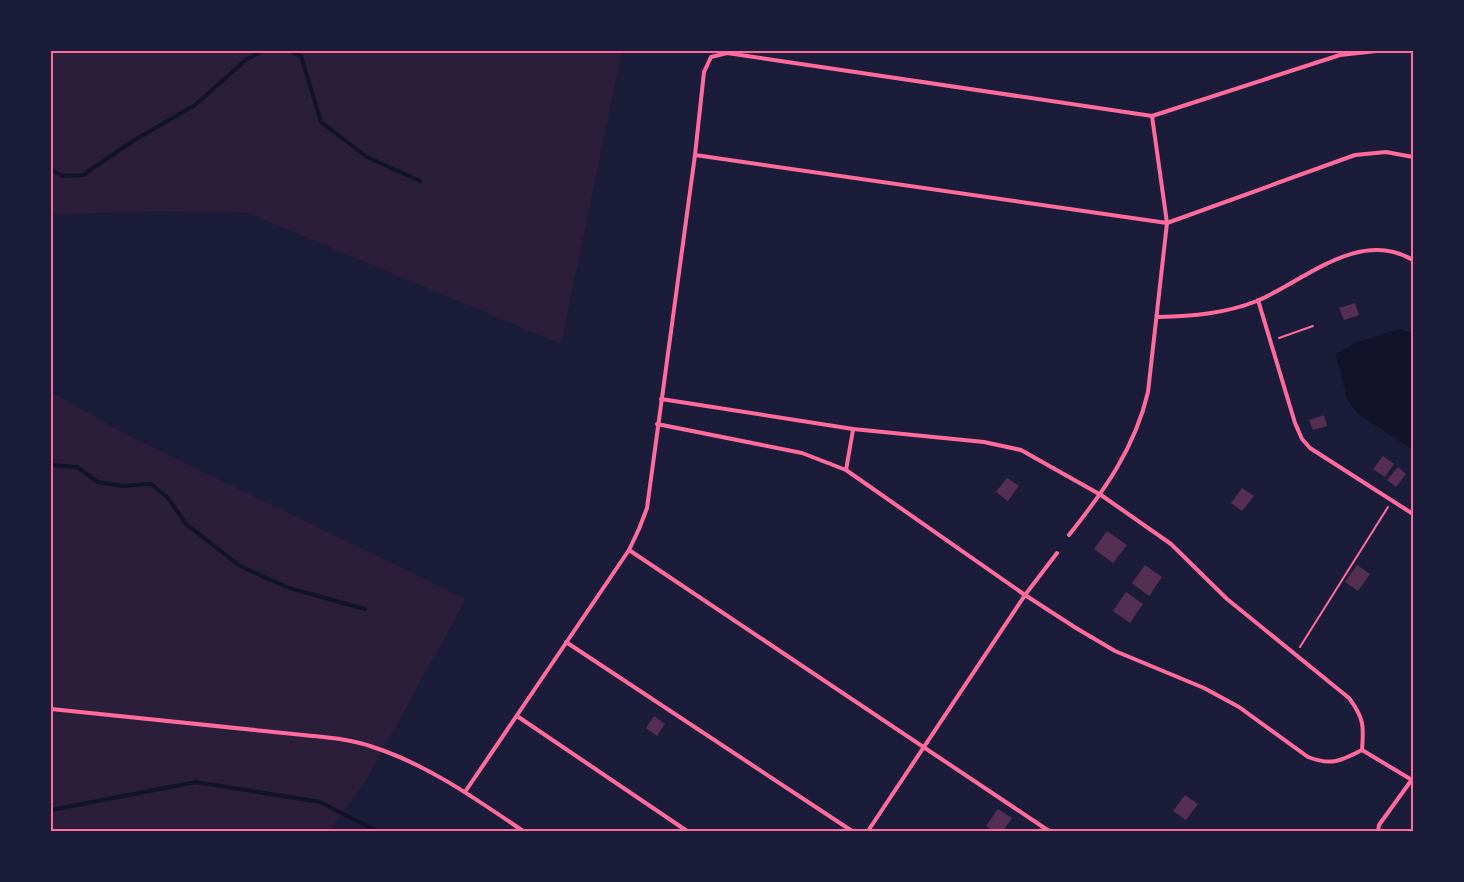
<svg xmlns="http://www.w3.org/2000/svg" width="1464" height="882" viewBox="0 0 1464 882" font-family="Mulish,sans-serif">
	<rect width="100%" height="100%" fill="#1b1b3a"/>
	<!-- green -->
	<g fill="#2a1e3b">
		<polygon points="51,51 622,51 561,344 248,213 158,211 51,215"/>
		<polygon points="51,392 127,435 466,599 365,782 329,831 51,831"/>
	</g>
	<!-- water -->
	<polygon fill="#12122b" points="1399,329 1413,333 1413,450 1357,413 1347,399 1336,354 1355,343"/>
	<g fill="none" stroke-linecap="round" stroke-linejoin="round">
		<!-- stream -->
		<g stroke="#12122b" stroke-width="4">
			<polyline points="289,51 301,56 321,122 367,157 420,181"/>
			<polyline points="51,170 63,176 83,175 133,141 195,105 247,59 263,51"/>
			<polyline points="51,465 77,467 98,482 122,486 151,484 168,498 186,524 240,566 289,588 365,609"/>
			<polyline points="51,810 196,782 320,802 377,831"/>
		</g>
	</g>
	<!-- building -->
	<g fill="#542f53">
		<polygon points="1355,303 1359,315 1344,320 1339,308"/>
		<polygon points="1324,415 1327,426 1313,430 1309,420"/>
		<polygon points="1383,456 1394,464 1385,477 1373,469"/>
		<polygon points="1398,467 1406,474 1396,487 1387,480"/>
		<polygon points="1007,478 1019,486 1008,501 996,492"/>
		<polygon points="1242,488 1254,496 1242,511 1231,503"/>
		<polygon points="1107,531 1127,545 1113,563 1094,549"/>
		<polygon points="1145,565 1162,577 1149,596 1132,583"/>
		<polygon points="1357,565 1370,574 1358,591 1345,582"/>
		<polygon points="1126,592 1143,604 1130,623 1113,611"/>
		<polygon points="654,716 665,724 657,736 646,728"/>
		<polygon points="1185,795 1198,804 1186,820 1173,811"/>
		<polygon points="998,809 1012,818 1003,831 993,831 986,826"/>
	</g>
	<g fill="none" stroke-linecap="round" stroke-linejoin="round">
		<!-- path -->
		<g stroke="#ff6b9d" stroke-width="2">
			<polyline points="1279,338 1313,326"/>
			<polyline points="1300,647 1388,507"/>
		</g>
		<!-- service -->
		<g stroke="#ff6b9d" stroke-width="4">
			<polyline points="1409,51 1413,51"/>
			<polyline points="695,155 1167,223 1355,155 1386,152 1413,157"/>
			<polyline points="1258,300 1295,423 1302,439 1310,448 1413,514"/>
			<path d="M 1158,317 C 1192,316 1224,314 1257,301 C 1304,281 1359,228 1413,260"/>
			<path d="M 657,424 L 802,453 L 846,470 L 1025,595 L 1076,628 L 1115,651 L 1204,688 L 1239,707 L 1308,757 C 1331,766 1341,761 1362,750 C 1364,726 1364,718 1349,698 L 1227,599 L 1171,544 L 1101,495 L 1021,450 L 984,442 L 853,429 L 661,399"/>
			<polyline points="846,470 853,430"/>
			<path d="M 1069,535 C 1104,491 1135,448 1148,392 L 1167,223 L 1152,116"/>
			<polyline points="629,550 1049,831"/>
			<polyline points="566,642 852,831"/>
			<path d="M 51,709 L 313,736 C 333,738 354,740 373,747 C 428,765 476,799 523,831"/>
			<polyline points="517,716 687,831"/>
			<polyline points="1362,750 1412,780"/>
			<polyline points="465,792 629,550 639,529 647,508 695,155 704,72 711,57 727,53 1152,116 1340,55 1377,51"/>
			<polyline points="868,831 1025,595 1057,553"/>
			<polyline points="1378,831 1379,825 1413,778"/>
		</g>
	</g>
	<!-- border -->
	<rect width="1464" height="882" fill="none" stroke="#1b1b3a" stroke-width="105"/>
	<rect x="52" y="52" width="1360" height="778" fill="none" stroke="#ff6b9d" stroke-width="2"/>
</svg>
